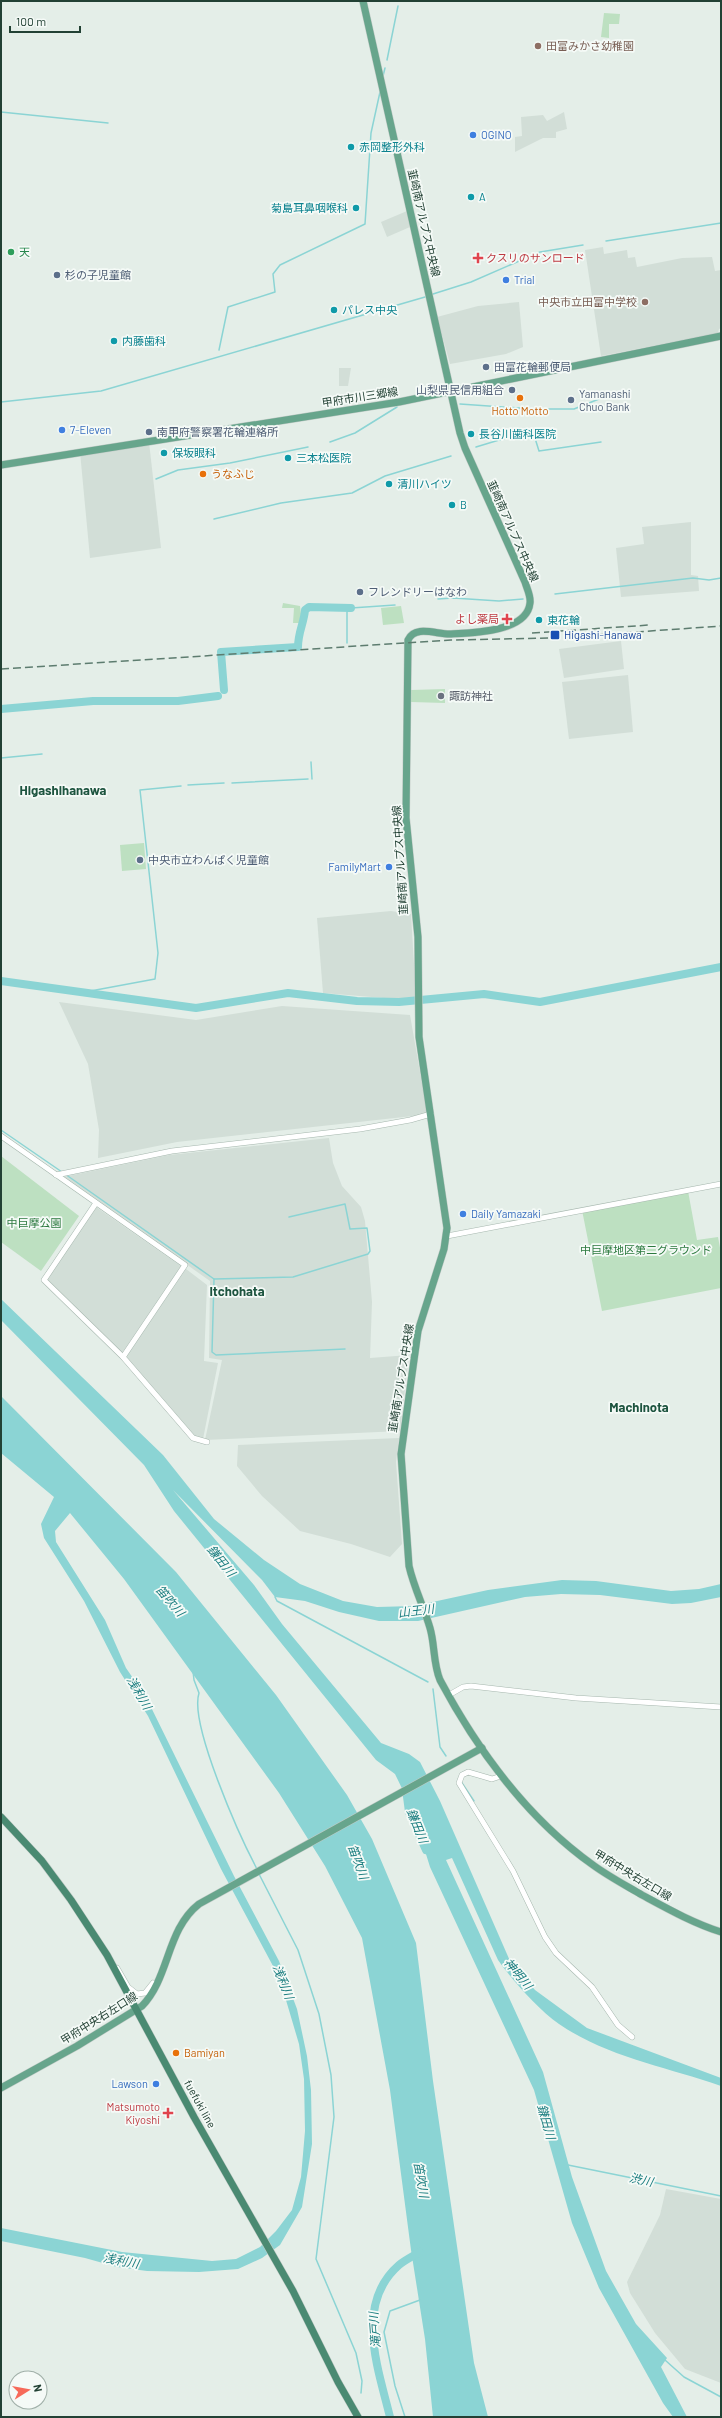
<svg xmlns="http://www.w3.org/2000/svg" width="722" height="2418" viewBox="0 0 722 2418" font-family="Barlow,'Noto Sans JP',sans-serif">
	<rect width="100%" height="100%" fill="#e4eee8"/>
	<!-- built -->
	<g fill="#d2ded7">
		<polygon points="564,112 567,129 556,132 556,138 543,138 515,152 515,137 522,136 521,117 543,115 547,121"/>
		<polygon points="407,211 410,227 387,237 381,222"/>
		<polygon points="603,247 604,254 627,250 628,258 635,257 637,267 682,258 712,257 715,271 721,270 721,328 719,329 718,333 601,356 585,250"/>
		<polygon points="519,302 523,347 506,354 450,364 437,317 478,306"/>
		<polygon points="339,368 351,368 348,386 339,386"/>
		<polygon points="149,442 161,548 90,558 80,452"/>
		<polygon points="691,522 691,575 698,576 699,591 621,597 616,548 644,544 642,527"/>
		<polygon points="621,641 624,669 564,678 559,649"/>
		<polygon points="628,675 633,732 569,739 562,682"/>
		<polygon points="391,911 411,914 416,998 396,999 323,993 317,918"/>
		<polygon points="59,1002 196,1020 282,1006 410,1015 427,1112 422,1115 177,1142 98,1158 99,1130 88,1064"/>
		<polygon points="329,1138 333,1163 342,1186 361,1207 365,1221 372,1302 370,1358 409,1355 400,1431 205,1440 222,1360 209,1358 210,1281 63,1177 169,1155"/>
		<polygon points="96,1207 181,1266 122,1353 47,1279"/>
		<polygon points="186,1269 207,1285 204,1361 218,1363 203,1439 195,1436 126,1357"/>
		<polygon points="399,1438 396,1462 402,1544 390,1557 351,1544 300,1531 262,1496 237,1466 238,1445"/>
		<polygon points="666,2189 721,2199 721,2383 685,2369 655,2333 630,2293 627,2282 660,2215"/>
	</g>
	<!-- green -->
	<g fill="#bde0c1">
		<polygon points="604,13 620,14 619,24 609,24 609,38 601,37"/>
		<polygon points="283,603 300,606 301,614 299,623 293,623 294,608 282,608"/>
		<polygon points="401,606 404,623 383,625 381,608"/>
		<polygon points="445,689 445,703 411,702 411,690"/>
		<polygon points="144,843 146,869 122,871 120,845"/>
		<polygon points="1,1156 79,1216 41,1271 1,1242"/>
		<polygon points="688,1191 697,1240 718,1237 721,1253 721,1288 602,1311 582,1210"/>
	</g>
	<!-- water -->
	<g fill="#8bd4d4">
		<path d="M 1,1299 L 163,1455 L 214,1519 L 264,1560 L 300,1584 L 343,1601 L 377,1607 L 414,1606 L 488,1590 L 562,1580 L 596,1581 L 671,1591 L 699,1589 L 721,1584 L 721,1597 L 691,1603 L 672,1604 L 600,1595 L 561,1594 L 525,1597 L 418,1621 L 379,1621 L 339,1612 L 305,1601 L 275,1597 L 262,1580 L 173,1490 L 254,1585 L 282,1624 L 381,1743 L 409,1754 L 420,1762 L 440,1801 L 510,1961 L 535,1990 L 587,2028 L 721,2078 L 721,2086 C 667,2067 607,2057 559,2024 C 538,2009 513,1981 498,1960 L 452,1858 L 446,1860 L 543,2072 L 572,2177 L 606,2271 L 636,2324 L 667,2358 L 661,2367 L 687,2417 L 673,2417 L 663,2403 L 599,2288 L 572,2223 L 534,2090 L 430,1867 L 412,1809 L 395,1774 L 376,1760 L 174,1511 L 144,1465 L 1,1320 Z"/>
		<polygon points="1,1396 176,1572 276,1695 347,1795 372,1839 416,1943 433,2081 474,2363 488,2417 433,2417 425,2339 411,2250 390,2090 362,1938 325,1866 279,1793 124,1579 70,1513 55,1531 56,1542 105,1620 126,1668 146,1697 234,1876 279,1961 297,2009 307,2056 311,2090 312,2144 302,2207 280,2245 262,2258 238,2269 199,2272 147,2271 117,2267 85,2258 1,2241 1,2228 122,2252 212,2261 236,2259 260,2247 276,2231 292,2210 301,2177 305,2131 304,2079 299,2044 283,1990 273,1966 221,1869 148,1716 120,1672 84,1601 44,1538 41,1524 54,1497 1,1453"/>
	</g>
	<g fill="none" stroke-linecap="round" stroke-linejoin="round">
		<!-- stream -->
		<g stroke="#8bd4d4" stroke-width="1.5">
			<polyline points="387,60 398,6"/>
			<polyline points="383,76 385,68"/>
			<polyline points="1,112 108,123"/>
			<polyline points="606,241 721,223"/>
			<polyline points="433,294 471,282 540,252 583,245"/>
			<polyline points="219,350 228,307 275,292 273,274 280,265 365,224 371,133 380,92"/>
			<polyline points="1,402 101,391 425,297"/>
			<polyline points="460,404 534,409 574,409 599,399"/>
			<polyline points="330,442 355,433 397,407"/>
			<polyline points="476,447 509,437 534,435 539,451 601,442"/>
			<polyline points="156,479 178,470 230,463 308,447"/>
			<polyline points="214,519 281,503 352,493 385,476 451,456"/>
			<polyline points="555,594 693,578 709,580 721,578"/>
			<polyline points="438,599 453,598 499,601 523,599"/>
			<polyline points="347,643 347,612 351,608 395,605"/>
			<polyline points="1,758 42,754"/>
			<polyline points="311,762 312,779"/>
			<polyline points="232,783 308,779"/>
			<polyline points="188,785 224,783"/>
			<polyline points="85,992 155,979 158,953 140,790 181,786"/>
			<polyline points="1,1130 62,1172"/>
			<polyline points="65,1174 214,1279 293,1277 368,1254 370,1251 367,1228 350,1229 345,1204 289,1217"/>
			<polyline points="214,1279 212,1352 216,1355 345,1349"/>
			<polyline points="275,1597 277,1601 428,1682"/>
			<path d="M 193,1671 L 194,1680 L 199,1693 C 189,1724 240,1837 257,1869"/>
			<polyline points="433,1689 440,1747 446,1756"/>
			<polyline points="462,1783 474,1801"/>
			<polyline points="259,1874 298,1950 319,2014 331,2075 334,2117 316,2259 356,2353 362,2381 361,2393"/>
			<polyline points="568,2165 721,2196"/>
			<polyline points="665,2360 684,2377 721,2397"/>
			<polyline points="405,2417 395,2386 384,2332 390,2311 420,2300"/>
		</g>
		<!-- river -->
		<g stroke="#8bd4d4" stroke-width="8">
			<path d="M 224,690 L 221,652 L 298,647 C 298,632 304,623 305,610 L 309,607 L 351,608"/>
			<polyline points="1,709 93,701 178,701 218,696"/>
			<polyline points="1,981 196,1008 288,993 357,1001 399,1002 484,994 540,1002 721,967"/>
			<polyline points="406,1789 409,1812 426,1850"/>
			<path d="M 390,2417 C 378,2368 354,2304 399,2265 C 405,2260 413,2256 420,2252"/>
		</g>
		<!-- tertiary casing -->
		<g stroke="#a6b7ae" stroke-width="6">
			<g id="tertiary">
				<polyline points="1,1136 185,1265 123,1357"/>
				<polyline points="56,1175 172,1151 360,1129 410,1120 431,1114"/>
				<polyline points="96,1203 44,1280 123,1357 193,1438 207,1442"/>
				<polyline points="447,1236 721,1184"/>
				<polyline points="449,1695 463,1687 471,1686 576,1698 721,1707"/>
				<polyline points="501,1776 492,1779 468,1772 462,1775 459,1783 513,1871 545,1937 556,1953 592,1987 618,2025 632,2037"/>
				<polyline points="117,1968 128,1987 137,1994 145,1993 153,1983"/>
			</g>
		</g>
		<!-- primary casing -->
		<g stroke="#c1cac6" stroke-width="8">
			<g id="primary">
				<path d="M 363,1 L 460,433 L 465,448 L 525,582 C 527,589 531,596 530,603 C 527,632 473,633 451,634 C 438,635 415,624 408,640 L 406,818 L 418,937 L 419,1037 L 447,1228 L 444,1249 L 418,1331 L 401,1454 L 409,1566 C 414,1588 424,1607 430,1628 C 435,1645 433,1663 440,1680 C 478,1751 527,1818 593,1865 C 608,1876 625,1885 642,1895 C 668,1909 693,1923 721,1932"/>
				<polyline points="1,465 399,402 721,336"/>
				<path d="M 1,2088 L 77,2046 L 142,2006 C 170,1977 166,1930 199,1904 L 482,1748"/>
			</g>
		</g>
		<!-- trunk casing -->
		<g stroke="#c1cac6" stroke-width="8">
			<polyline id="trunk" points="1,1817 42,1861 71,1900 107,1955 194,2117 293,2291 338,2382 358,2417"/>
		</g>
		<!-- tertiary -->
		<use href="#tertiary" stroke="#fff" stroke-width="5"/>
		<!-- primary -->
		<use href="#primary" stroke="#67a58c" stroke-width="7"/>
		<!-- trunk -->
		<use href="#trunk" stroke="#4a8a72" stroke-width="7"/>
		<!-- rail -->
		<g stroke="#5d7c6f" stroke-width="1.5" stroke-dasharray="8 4" stroke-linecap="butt">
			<polyline points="532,633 649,625"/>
			<polyline points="1,669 451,640 551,638 721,626"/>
		</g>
	</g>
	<!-- markers -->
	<g fill="#8d6e63" stroke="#f5faf7" stroke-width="1.5">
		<circle cx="538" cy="46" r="4"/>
		<circle cx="645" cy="302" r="4"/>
	</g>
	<g fill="#3f7fe0" stroke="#f5faf7" stroke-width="1.5">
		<circle cx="473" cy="135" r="4"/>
		<circle cx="506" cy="280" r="4"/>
		<circle cx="62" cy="430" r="4"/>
		<circle cx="389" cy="867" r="4"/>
		<circle cx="463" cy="1214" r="4"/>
		<circle cx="156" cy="2084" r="4"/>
	</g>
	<g fill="#0f9aa8" stroke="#f5faf7" stroke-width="1.5">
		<circle cx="351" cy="147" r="4"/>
		<circle cx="471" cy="197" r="4"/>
		<circle cx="356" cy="208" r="4"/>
		<circle cx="334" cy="310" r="4"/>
		<circle cx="114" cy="341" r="4"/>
		<circle cx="471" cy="434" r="4"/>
		<circle cx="164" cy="453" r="4"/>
		<circle cx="288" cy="458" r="4"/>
		<circle cx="389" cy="484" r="4"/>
		<circle cx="452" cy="505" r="4"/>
		<circle cx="539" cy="620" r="4"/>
	</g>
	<circle fill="#2e9e5b" stroke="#f5faf7" stroke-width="1.5" cx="11" cy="252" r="4"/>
	<g fill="#e0444e" stroke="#f5faf7" stroke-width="1.5">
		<path d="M476 252h4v4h4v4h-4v4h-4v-4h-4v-4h4z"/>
		<path d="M505 613h4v4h4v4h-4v4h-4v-4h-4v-4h4z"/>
		<path d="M166 2107h4v4h4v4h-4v4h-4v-4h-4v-4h4z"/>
	</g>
	<g fill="#5c6f8a" stroke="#f5faf7" stroke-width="1.5">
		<circle cx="57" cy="275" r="4"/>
		<circle cx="486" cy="367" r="4"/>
		<circle cx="512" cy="390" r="4"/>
		<circle cx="571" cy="400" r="4"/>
		<circle cx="149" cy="432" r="4"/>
		<circle cx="360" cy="592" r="4"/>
		<circle cx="140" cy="860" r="4"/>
	</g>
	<g fill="#e8710a" stroke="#f5faf7" stroke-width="1.5">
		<circle cx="520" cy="398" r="4"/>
		<circle cx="203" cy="474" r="4"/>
		<circle cx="176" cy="2053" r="4"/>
	</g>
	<rect fill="#1a4fb4" stroke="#f5faf7" stroke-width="1.5" x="550" y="630" width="10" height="10" rx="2"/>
	<circle fill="#6b7280" stroke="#f5faf7" stroke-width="1.5" cx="441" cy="696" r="4"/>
	<g text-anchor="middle" stroke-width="3.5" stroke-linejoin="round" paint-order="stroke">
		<!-- education labels -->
		<g font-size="11" fill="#785e54" stroke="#f5faf7" text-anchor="start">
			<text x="546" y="50">田富みかさ幼稚園</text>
			<text x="637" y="306" text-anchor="end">中央市立田富中学校</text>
		</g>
		<!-- shop labels -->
		<g font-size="11" fill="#366cbe" stroke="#f5faf7" text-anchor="start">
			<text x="481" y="139">OGINO</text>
			<text x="514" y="284">Trial</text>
			<text x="70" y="434">7-Eleven</text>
			<text x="381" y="871" text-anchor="end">FamilyMart</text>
			<text x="471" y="1218">Daily Yamazaki</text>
			<text x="148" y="2088" text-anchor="end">Lawson</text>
		</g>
		<!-- culture labels -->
		<g font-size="11" fill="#0d838f" stroke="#f5faf7" text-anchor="start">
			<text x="359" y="151">赤岡整形外科</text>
			<text x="479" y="201">A</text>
			<text x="348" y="212" text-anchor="end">菊島耳鼻咽喉科</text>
			<text x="342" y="314">パレス中央</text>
			<text x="122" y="345">内藤歯科</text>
			<text x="479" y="438">長谷川歯科医院</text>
			<text x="172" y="457">保坂眼科</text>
			<text x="296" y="462">三本松医院</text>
			<text x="397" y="488">清川ハイツ</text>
			<text x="460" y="509">B</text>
			<text x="547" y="624">東花輪</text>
		</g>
		<!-- street labels -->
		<g font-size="11" fill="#224134" stroke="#f5faf7">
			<text transform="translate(424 223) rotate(77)" y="4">韮崎南アルプス中央線</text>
			<text transform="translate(360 397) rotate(-9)" y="4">甲府市川三郷線</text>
			<text transform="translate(513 531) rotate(66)" y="4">韮崎南アルプス中央線</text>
			<text transform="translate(400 860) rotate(-94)" y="4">韮崎南アルプス中央線</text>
			<text transform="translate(401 1378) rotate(-81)" y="4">韮崎南アルプス中央線</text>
			<text transform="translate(633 1875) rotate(31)" y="4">甲府中央右左口線</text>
			<text transform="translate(99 2018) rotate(-32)" y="4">甲府中央右左口線</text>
			<text transform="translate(200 2104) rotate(61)" y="4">fuefuki line</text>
		</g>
		<!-- leisure labels -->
		<g font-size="11" fill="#27864d" stroke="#f5faf7" text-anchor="start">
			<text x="19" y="256">天</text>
		</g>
		<!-- health labels -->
		<g font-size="11" fill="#be3a42" stroke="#f5faf7" text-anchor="end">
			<text x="486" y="262" text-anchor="start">クスリのサンロード</text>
			<text x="499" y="623">よし薬局</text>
			<text x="160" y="2111">Matsumoto<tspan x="160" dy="13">Kiyoshi</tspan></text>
		</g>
		<!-- service labels -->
		<g font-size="11" fill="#4e5e75" stroke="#f5faf7" text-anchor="start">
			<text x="65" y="279">杉の子児童館</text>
			<text x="494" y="371">田富花輪郵便局</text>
			<text x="504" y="394" text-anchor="end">山梨県民信用組合</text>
			<text x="579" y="398">Yamanashi<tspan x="579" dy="13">Chuo Bank</tspan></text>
			<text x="157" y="436">南甲府警察署花輪連絡所</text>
			<text x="368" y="596">フレンドリーはなわ</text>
			<text x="148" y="864">中央市立わんぱく児童館</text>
		</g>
		<!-- food labels -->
		<g font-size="11" fill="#c56008" stroke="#f5faf7" text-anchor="start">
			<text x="520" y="415" text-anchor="middle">Hotto Motto</text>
			<text x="211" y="478">うなふじ</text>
			<text x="184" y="2057">Bamiyan</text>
		</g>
		<!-- transit labels -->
		<g font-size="11" fill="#164399" stroke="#f5faf7" text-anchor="start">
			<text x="564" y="639">Higashi-Hanawa</text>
		</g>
		<!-- worship labels -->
		<g font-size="11" fill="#5b616d" stroke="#f5faf7" text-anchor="start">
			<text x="449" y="700">諏訪神社</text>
		</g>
		<!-- park labels -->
		<g font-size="11" fill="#2b793e" stroke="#f5faf7">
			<text x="34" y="1227">中巨摩公園</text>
			<text x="646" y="1254">中巨摩地区第二グラウンド</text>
		</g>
		<!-- water labels -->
		<g font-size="12" font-style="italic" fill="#1a7d7f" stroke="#f5faf7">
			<text transform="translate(221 1561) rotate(51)" y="4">鎌田川</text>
			<text transform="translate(170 1601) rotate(49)" y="4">笛吹川</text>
			<text transform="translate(416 1611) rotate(-7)" y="4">山王川</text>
			<text transform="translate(139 1693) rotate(60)" y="4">浅利川</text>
			<text transform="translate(417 1826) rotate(68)" y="4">鎌田川</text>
			<text transform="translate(358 1862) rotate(70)" y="4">笛吹川</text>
			<text transform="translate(518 1974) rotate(50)" y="4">神明川</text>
			<text transform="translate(283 1982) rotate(69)" y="4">浅利川</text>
			<text transform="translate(546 2122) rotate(74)" y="4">鎌田川</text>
			<text transform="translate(421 2180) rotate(80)" y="4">笛吹川</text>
			<text transform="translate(641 2180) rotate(12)" y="4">渋川</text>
			<text transform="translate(121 2261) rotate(11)" y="4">浅利川</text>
			<text transform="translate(375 2330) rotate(-94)" y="4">滝戸川</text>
		</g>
		<!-- quarter labels -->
		<g font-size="13" font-weight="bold" fill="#1d543f" stroke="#f5faf7">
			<text x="63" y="795">Higashihanawa</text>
			<text x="237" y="1296">Itchohata</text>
			<text x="639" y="1412">Machinota</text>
		</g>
	</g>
	<!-- border -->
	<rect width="722" height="2418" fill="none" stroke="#224134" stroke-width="4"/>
	<!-- north arrow -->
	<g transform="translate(28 2390) rotate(79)"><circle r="19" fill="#f5faf7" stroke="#a1b0a9"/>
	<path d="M0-3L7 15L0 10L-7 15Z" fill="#f76a5a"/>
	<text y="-6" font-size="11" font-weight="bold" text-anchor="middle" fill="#224134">N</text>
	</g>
	<!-- scale -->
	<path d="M10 26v6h70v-6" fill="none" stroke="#224134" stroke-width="2"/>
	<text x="16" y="26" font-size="12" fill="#224134" stroke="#f5faf7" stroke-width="3" paint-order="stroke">100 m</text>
</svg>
